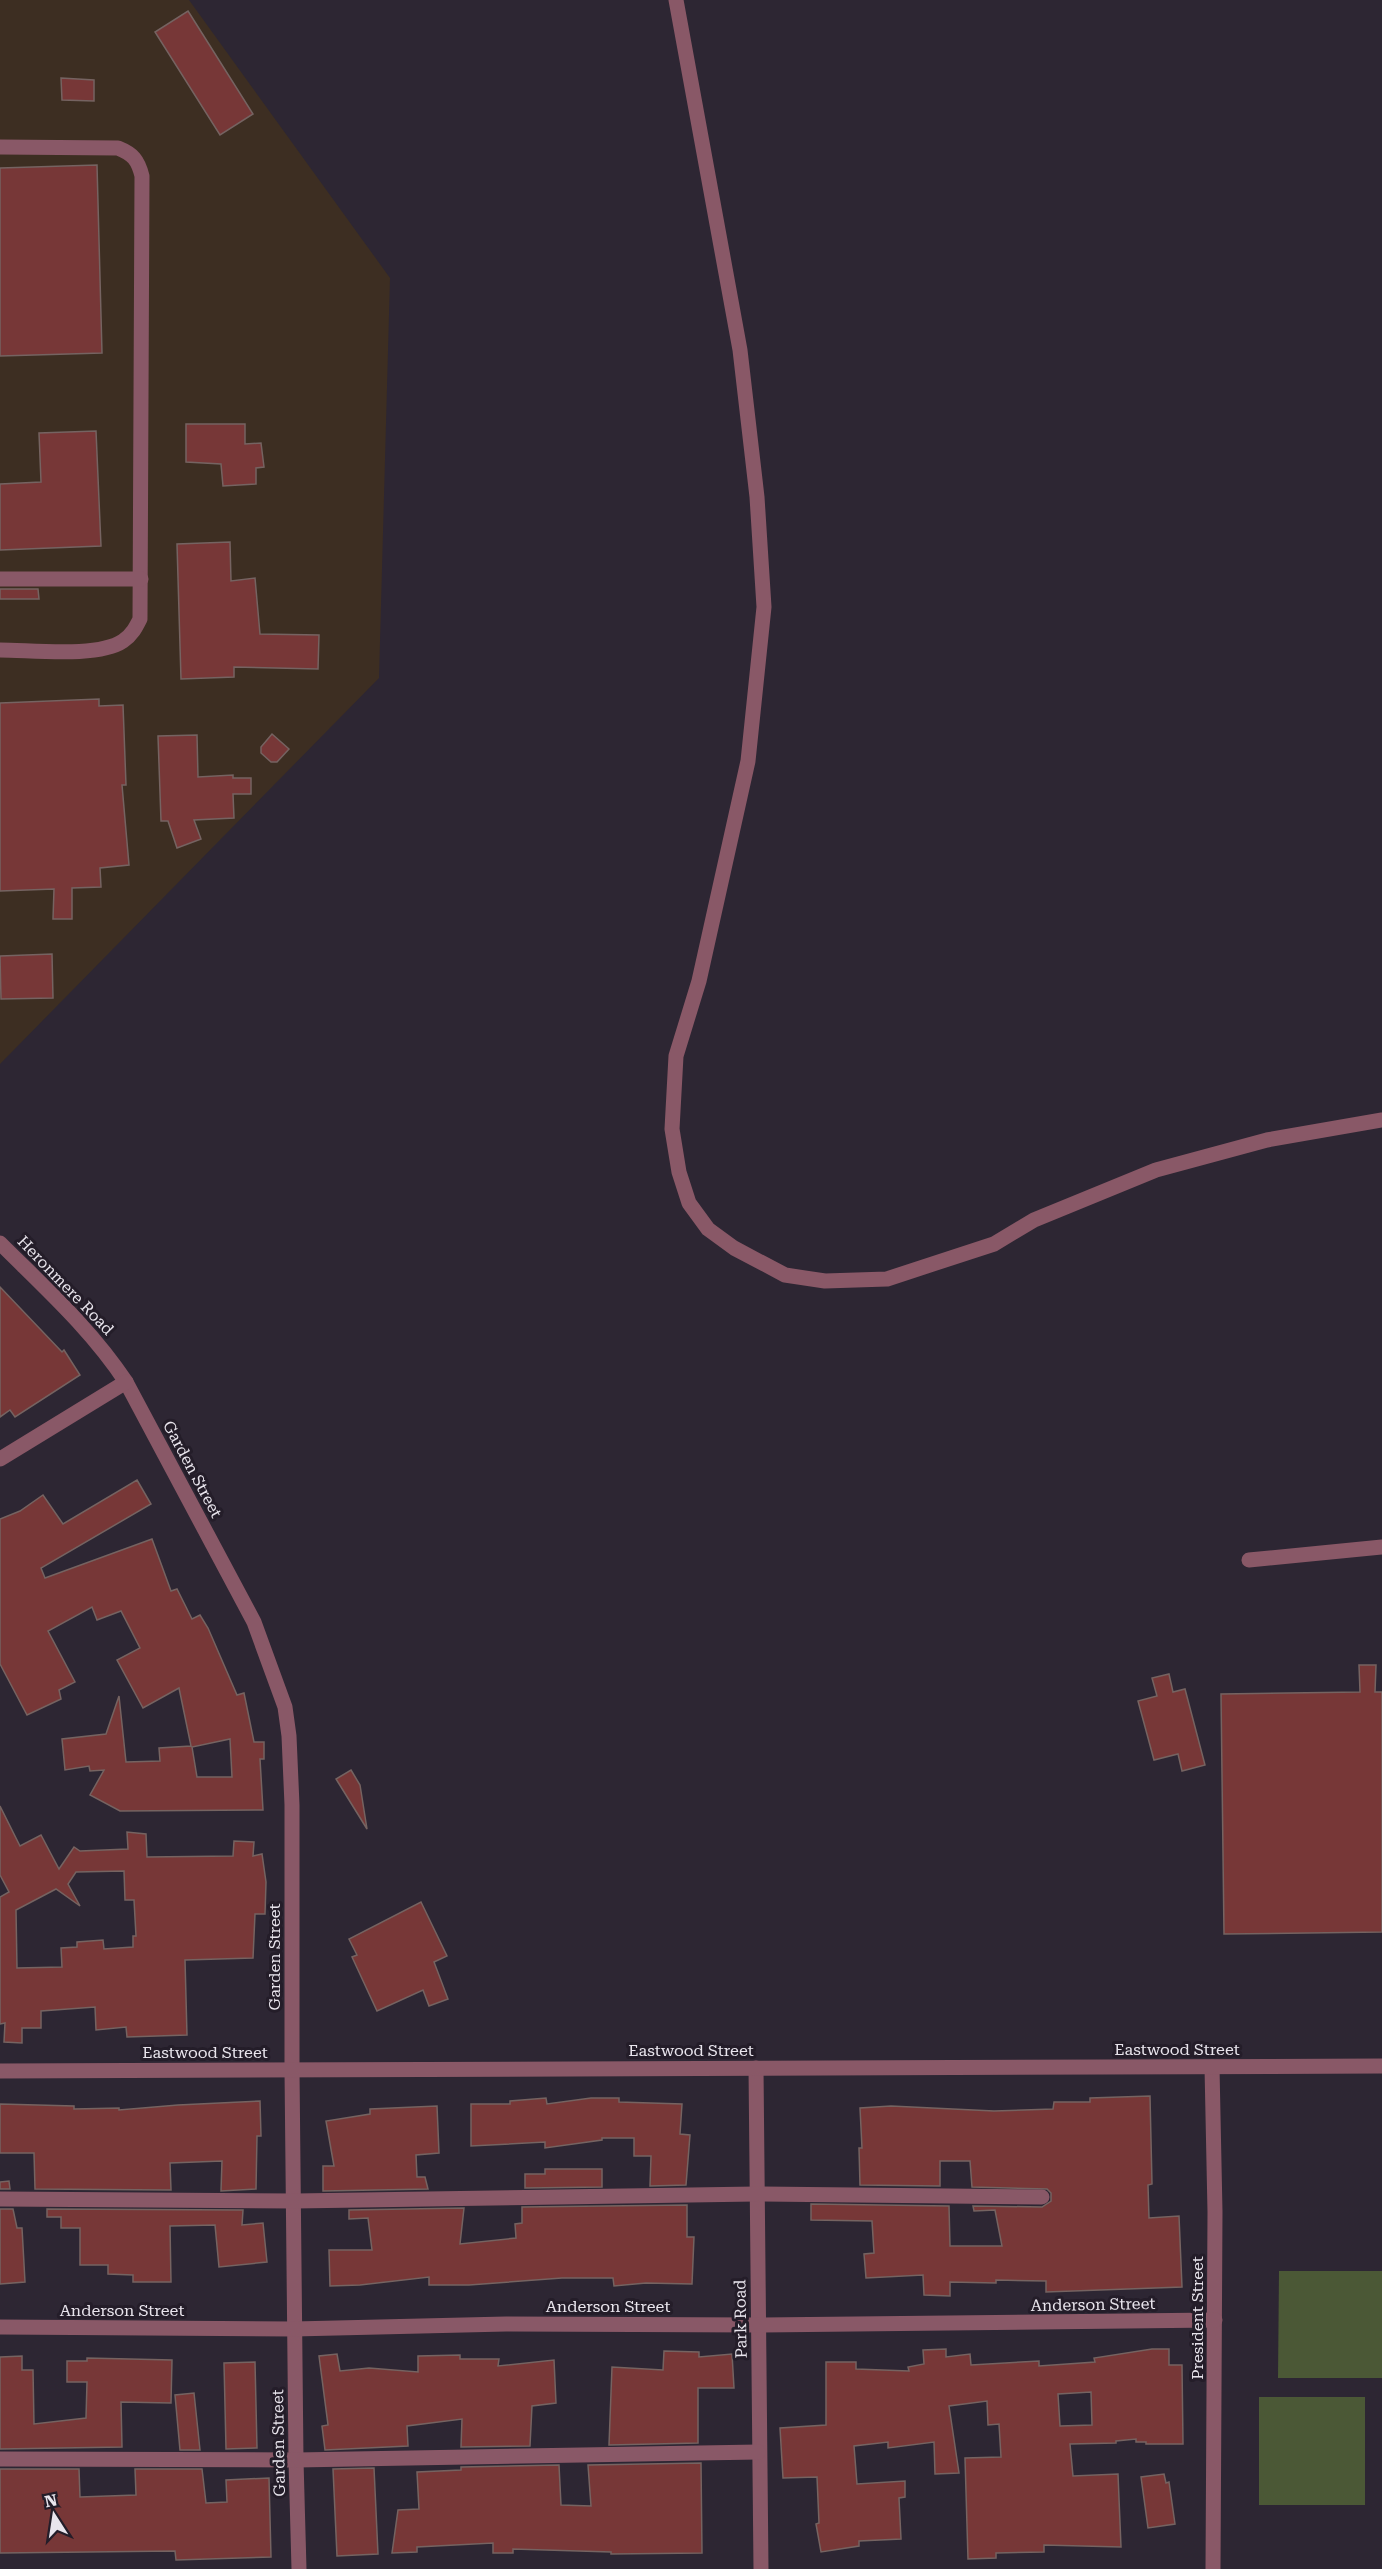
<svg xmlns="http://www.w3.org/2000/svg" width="1382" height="2569" viewBox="0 0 1382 2569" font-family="'Roboto Serif',serif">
	<rect width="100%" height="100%" fill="#2d2633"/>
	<!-- industrial -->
	<polygon fill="#3d2e22" points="0,0 189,0 390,278 379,678 0,1064"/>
	<!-- green -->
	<g fill="#4b5836">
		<polygon points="1279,2271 1382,2271 1382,2378 1278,2378"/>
		<rect x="1259" y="2397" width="106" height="108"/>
	</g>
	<!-- building -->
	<g fill="#773737" stroke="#756361" stroke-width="1.5" fill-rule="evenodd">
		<polygon points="188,11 253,114 220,135 155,32"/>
		<polygon points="61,78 94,80 94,101 62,100"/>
		<polygon points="97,165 102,353 0,356 0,168"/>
		<polygon points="186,424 245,424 245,444 261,443 264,467 256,468 256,484 223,486 221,464 186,462"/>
		<polygon points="96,431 101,546 0,550 0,484 41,482 39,433"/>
		<polygon points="230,542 231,581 255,578 260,634 319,635 318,669 234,667 234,677 181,679 177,544"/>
		<polygon points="0,589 38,589 39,599 0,599"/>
		<polygon points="99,699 99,706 123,705 126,785 122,785 129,865 100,868 101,887 72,888 72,919 53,919 54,889 0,891 0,703"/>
		<polygon points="272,734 289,749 277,762 271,762 261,753 261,747"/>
		<polygon points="197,735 198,777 233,775 233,778 251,778 251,794 233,794 234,818 194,820 201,839 177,848 168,821 161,821 158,736"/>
		<polygon points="52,954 53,998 1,999 0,956"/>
		<polygon points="0,1287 62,1352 64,1350 80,1375 15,1417 10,1410 0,1417"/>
		<path d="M 137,1480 L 151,1504 L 41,1568 L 45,1578 L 152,1539 L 171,1591 L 177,1589 L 192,1619 L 200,1615 L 208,1628 L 237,1695 L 244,1693 L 254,1742 L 264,1742 L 264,1759 L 260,1759 L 263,1810 L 120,1811 L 90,1795 L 104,1770 L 90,1771 L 89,1766 L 65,1770 L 62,1739 L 106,1734 L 119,1696 L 126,1762 L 160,1761 L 159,1748 L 191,1746 L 179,1688 L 143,1708 L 117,1660 L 140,1648 L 121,1611 L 97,1620 L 92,1607 L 48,1631 L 75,1682 L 59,1690 L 61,1699 L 27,1715 L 0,1664 L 0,1519 L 20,1511 L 43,1495 L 63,1524 ZM 230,1739 L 232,1777 L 197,1777 L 192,1747 Z"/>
		<polygon points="1359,1665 1376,1665 1375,1692 1382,1692 1382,1932 1224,1934 1221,1694 1360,1692"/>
		<polygon points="1169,1674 1173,1692 1185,1689 1205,1765 1182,1771 1178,1754 1154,1760 1138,1701 1157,1696 1152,1678"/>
		<polygon points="351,1770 360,1785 367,1829 336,1779"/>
		<path d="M 0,1806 L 20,1846 L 41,1835 L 59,1869 L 74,1847 L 80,1851 L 128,1849 L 127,1832 L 146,1834 L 147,1857 L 233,1856 L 234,1841 L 254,1842 L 253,1856 L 262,1854 L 266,1882 L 265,1914 L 255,1914 L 253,1958 L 185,1960 L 187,2035 L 127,2037 L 126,2027 L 96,2030 L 95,2007 L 41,2011 L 41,2028 L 22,2028 L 22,2043 L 4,2042 L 5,2023 L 0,2024 L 0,1897 L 9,1892 L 0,1875 ZM 124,1871 L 125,1900 L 134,1900 L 136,1936 L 133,1936 L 133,1947 L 104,1949 L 103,1940 L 77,1942 L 77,1947 L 61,1948 L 62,1967 L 17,1968 L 16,1910 L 56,1889 L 80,1906 L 68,1884 L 76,1872 Z"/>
		<polygon points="421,1902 447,1956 434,1962 448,1999 429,2006 423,1990 377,2011 352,1957 357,1955 349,1939"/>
		<polygon points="1150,2096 1152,2184 1148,2185 1149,2218 1179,2216 1182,2287 1046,2292 1046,2281 996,2280 996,2283 950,2282 950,2296 924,2295 923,2275 866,2278 864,2254 874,2253 872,2221 811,2220 811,2204 949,2206 950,2246 1002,2246 995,2210 974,2211 973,2206 1042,2207 1051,2201 1051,2193 1047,2189 972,2187 970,2161 940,2161 940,2186 860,2185 859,2148 862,2148 860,2108 891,2106 994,2111 1053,2109 1054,2102 1090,2102 1090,2098"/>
		<polygon points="546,2098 547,2104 591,2098 619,2098 619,2102 682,2104 680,2134 690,2135 686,2185 650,2186 651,2156 634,2156 634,2138 602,2138 602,2140 545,2148 545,2142 471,2146 471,2104 510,2104 510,2101"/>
		<polygon points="260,2101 261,2136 257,2136 256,2189 221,2191 222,2161 170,2163 171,2190 35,2189 34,2153 0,2153 0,2104 74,2106 74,2109 119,2108 119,2110 178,2105"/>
		<polygon points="437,2106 439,2153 416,2155 417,2177 425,2177 428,2189 323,2191 323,2166 334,2166 326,2121 370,2114 370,2109"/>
		<polygon points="545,2169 602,2169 602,2187 525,2188 525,2174 545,2174"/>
		<polygon points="9,2181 10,2189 0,2189 0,2182"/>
		<polygon points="687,2205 687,2237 694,2237 692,2284 646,2283 614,2286 613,2278 562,2278 469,2285 429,2285 429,2277 360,2285 330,2286 329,2250 372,2250 368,2218 349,2219 349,2210 464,2208 460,2244 516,2238 515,2224 522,2223 522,2207"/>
		<polygon points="0,2209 13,2209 17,2228 22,2228 25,2282 0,2284"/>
		<polygon points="47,2209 243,2210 242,2225 263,2223 267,2262 219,2267 215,2225 170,2226 171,2282 133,2282 133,2275 108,2274 108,2265 80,2265 80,2228 61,2228 61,2217 47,2217"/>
		<path d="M 946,2349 L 946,2357 L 970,2354 L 971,2365 L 1039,2361 L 1039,2366 L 1095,2362 L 1094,2358 L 1152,2349 L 1169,2349 L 1169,2365 L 1182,2365 L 1183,2444 L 1146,2444 L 1146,2442 L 1136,2442 L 1136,2439 L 1116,2441 L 1116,2443 L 1070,2444 L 1073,2476 L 1118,2474 L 1121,2547 L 1044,2545 L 1044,2552 L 996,2553 L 996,2558 L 968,2559 L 965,2458 L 1001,2457 L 999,2424 L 988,2425 L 987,2401 L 949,2406 L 959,2473 L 935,2474 L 934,2442 L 888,2448 L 888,2442 L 854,2446 L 857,2484 L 905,2481 L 905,2497 L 899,2498 L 901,2539 L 859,2541 L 859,2546 L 821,2552 L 816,2524 L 819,2523 L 817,2477 L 783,2478 L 780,2428 L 826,2425 L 826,2362 L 856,2362 L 856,2369 L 909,2371 L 908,2367 L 924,2364 L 923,2350 ZM 1091,2392 L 1092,2425 L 1060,2426 L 1058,2394 Z"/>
		<polygon points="664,2351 699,2352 699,2357 732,2354 734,2388 698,2388 698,2443 609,2445 612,2367 663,2370"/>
		<polygon points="337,2354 340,2371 369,2368 418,2372 418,2356 460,2355 460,2359 499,2359 498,2366 554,2360 556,2403 532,2406 530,2446 461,2447 462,2419 407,2426 408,2446 325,2450 322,2426 328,2425 319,2356"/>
		<polygon points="22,2356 22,2370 33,2370 34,2424 86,2418 87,2382 67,2382 67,2361 87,2361 87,2358 172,2360 171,2403 121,2402 122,2447 0,2449 0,2357"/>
		<polygon points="255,2362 257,2448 226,2449 224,2363"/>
		<polygon points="194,2393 200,2450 180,2450 175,2395"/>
		<polygon points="701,2463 702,2553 611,2554 611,2552 513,2549 513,2553 493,2553 493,2543 417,2547 417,2552 392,2553 398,2510 419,2509 417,2472 461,2470 461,2467 559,2465 561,2505 591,2506 588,2465"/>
		<polygon points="374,2468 378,2554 337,2556 333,2469"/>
		<polygon points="0,2469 79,2469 80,2497 136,2495 135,2469 202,2469 206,2503 227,2502 226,2480 269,2478 271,2557 176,2560 175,2551 0,2553"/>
		<polygon points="1164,2474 1166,2483 1169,2482 1175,2524 1148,2528 1141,2477"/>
	</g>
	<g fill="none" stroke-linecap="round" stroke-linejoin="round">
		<!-- minor -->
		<g stroke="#895867" stroke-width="15">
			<polyline points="676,0 740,350 757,497 764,607 748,761 699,981 676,1056 672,1129 679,1172 689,1203 708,1229 734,1248 785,1275 825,1281 887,1279 994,1244 1034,1220 1156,1170 1267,1140 1382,1120"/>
			<path d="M 0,147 L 118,148 C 133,154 138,160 142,176 L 140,619 C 136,627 132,635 123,641 C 98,658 32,650 0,650"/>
			<polyline points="0,579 141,579"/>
			<path d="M 0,1243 C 45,1288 91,1329 126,1382 L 254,1622 L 285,1707 L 289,1736 L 292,1805 L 292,2070 L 296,2460 L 299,2569"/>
			<polyline points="0,1459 126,1382"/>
			<polyline points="1249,1560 1382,1547"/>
			<polyline points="1212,2067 1215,2212 1213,2569"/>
			<polyline points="756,2068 761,2569"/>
			<polyline points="0,2071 1382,2066"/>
			<polyline points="0,2199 295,2201 756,2194 1042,2197"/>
			<polyline points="0,2327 294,2329 506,2324 759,2325 1215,2320"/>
			<polyline points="0,2459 296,2460 758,2452"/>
		</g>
	</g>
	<g text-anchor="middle" stroke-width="6" stroke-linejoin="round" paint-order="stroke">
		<!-- street labels -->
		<g font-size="16" fill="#e9e5ed" stroke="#241d29">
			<text transform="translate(66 1285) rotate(46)" y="6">Heronmere Road</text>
			<text transform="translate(193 1469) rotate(62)" y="6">Garden Street</text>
			<text transform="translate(274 1957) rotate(-90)" y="6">Garden Street</text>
			<text x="1177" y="2055">Eastwood Street</text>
			<text x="691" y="2056">Eastwood Street</text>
			<text x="205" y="2058">Eastwood Street</text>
			<text transform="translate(1093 2304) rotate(-1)" y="6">Anderson Street</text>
			<text x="608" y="2312">Anderson Street</text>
			<text x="122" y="2316">Anderson Street</text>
			<text transform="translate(1197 2318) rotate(-90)" y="6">President Street</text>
			<text transform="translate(740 2319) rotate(-91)" y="6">Park Road</text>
			<text transform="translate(278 2443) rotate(-91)" y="6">Garden Street</text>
		</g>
	</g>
	<!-- north arrow -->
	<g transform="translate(54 2515) rotate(348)" stroke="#241d29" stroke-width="4.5" paint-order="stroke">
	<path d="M0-4.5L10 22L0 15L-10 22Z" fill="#e9e5ed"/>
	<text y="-9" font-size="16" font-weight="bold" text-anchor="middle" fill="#e9e5ed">N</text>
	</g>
</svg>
